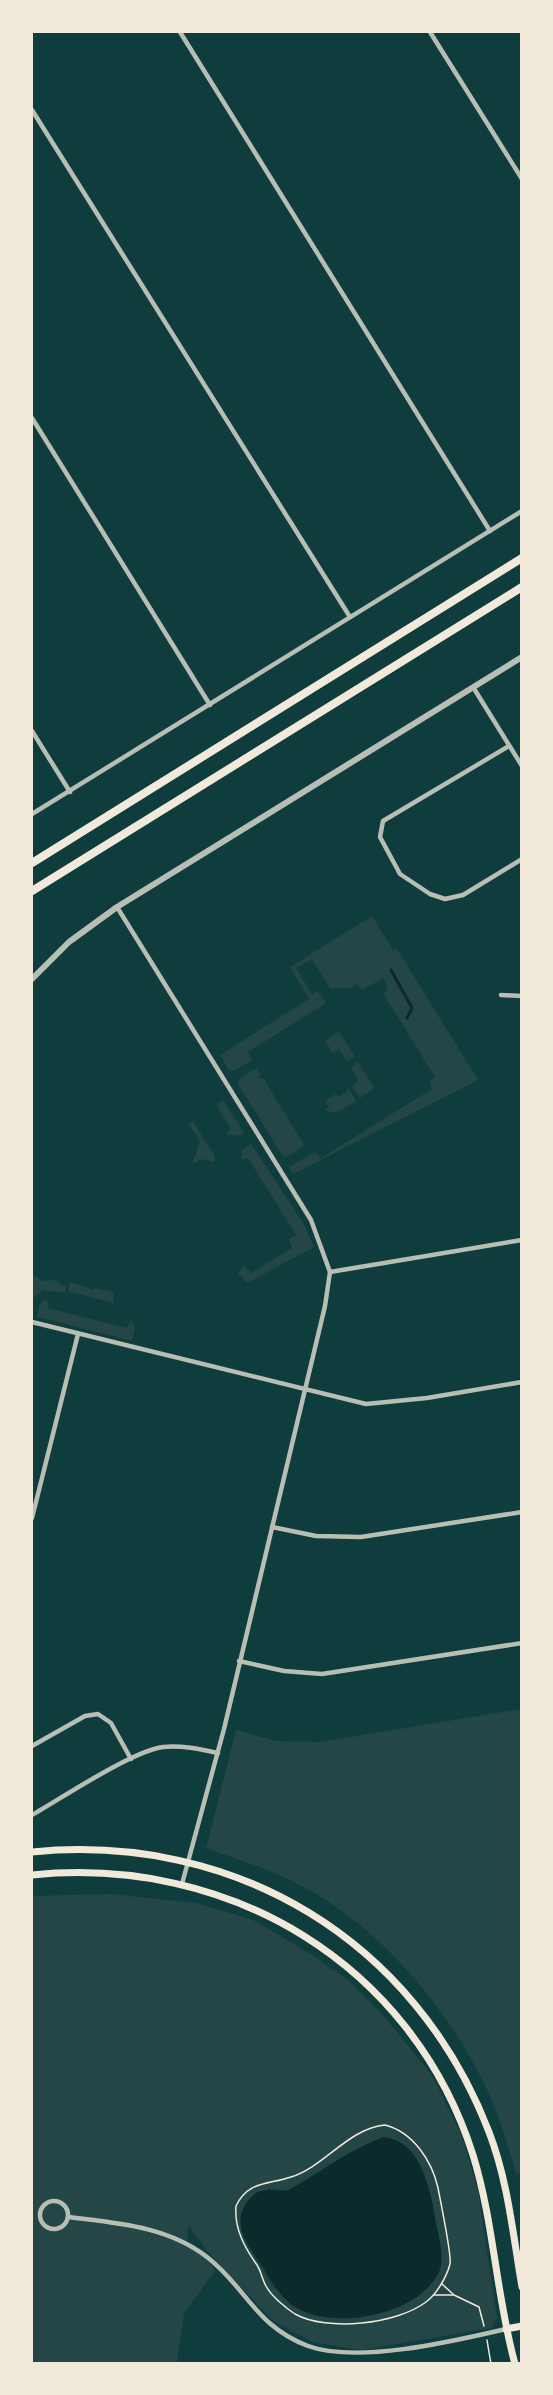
<svg xmlns="http://www.w3.org/2000/svg" width="553" height="2395" viewBox="0 0 553 2395" font-family="'DM Sans',sans-serif">
	<rect width="100%" height="100%" fill="#0f3d3e"/>
	<!-- green -->
	<g fill="#244646" fill-rule="evenodd">
		<polygon points="372,916 393,950 397,949 478,1080 293,1174 289,1167 315,1152 321,1158 432,1089 429,1082 435,1077 383,993 388,990 384,978 362,990 357,984 351,988 330,988 312,959 296,968 312,994 318,991 326,1003 248,1052 252,1060 234,1071 229,1070 220,1055 309,999 290,967"/>
		<polygon points="339,1031 355,1057 347,1061 339,1049 333,1053 325,1041"/>
		<polygon points="358,1062 374,1088 360,1098 352,1087 358,1080 351,1068"/>
		<polygon points="257,1068 261,1076 258,1078 263,1078 304,1145 287,1157 282,1155 238,1084 239,1079"/>
		<polygon points="348,1087 356,1101 336,1113 325,1110 329,1106 325,1101 336,1094 338,1097 347,1092"/>
		<polygon points="223,1100 244,1133 238,1136 225,1134 231,1129 216,1105"/>
		<polygon points="193,1122 215,1156 214,1162 202,1159 192,1164 200,1141 189,1124"/>
		<polygon points="251,1144 304,1224 314,1247 247,1283 238,1273 244,1266 251,1273 292,1248 289,1239 296,1235 248,1158 241,1160 242,1150"/>
		<polygon points="35,1276 43,1281 55,1280 66,1287 65,1293 43,1290 32,1299 32,1277"/>
		<polygon points="70,1282 94,1290 95,1288 113,1292 114,1303 68,1291"/>
		<polygon points="47,1299 48,1308 127,1328 131,1320 135,1328 132,1341 37,1317 40,1304"/>
		<path d="M 521,1709 L 522,2173 L 516,2173 C 507,2143 498,2112 484,2083 C 444,2004 382,1930 304,1887 C 273,1870 239,1860 206,1848 L 236,1730 L 276,1741 L 321,1742 Z"/>
		<path d="M 110,1894 L 197,1903 L 253,1920 L 311,1954 L 349,1981 L 382,2014 L 432,2075 L 461,2134 L 478,2191 L 497,2318 L 492,2328 L 361,2350 L 313,2342 L 273,2321 L 207,2251 L 188,2224 L 187,2243 L 207,2257 L 215,2271 L 184,2313 L 177,2363 L 32,2363 L 32,1896 ZM 353,2150 L 392,2309 L 358,2318 L 334,2318 L 274,2288 L 244,2239 L 241,2217 L 268,2189 L 288,2191 Z"/>
	</g>
	<!-- water -->
	<path fill="#0a2a2b" d="M 383,2137 C 424,2141 431,2195 437,2227 C 439,2241 445,2258 439,2272 C 420,2311 356,2324 318,2316 C 285,2308 279,2292 263,2267 C 250,2248 230,2224 247,2202 C 251,2197 256,2192 261,2191 C 272,2188 283,2194 292,2188 C 323,2171 350,2150 383,2137 Z"/>
	<g fill="none" stroke-linecap="round" stroke-linejoin="round">
		<!-- stream -->
		<polyline stroke="#0a2a2b" stroke-width="3" points="391,970 412,1008 407,1018"/>
		<!-- path -->
		<g stroke="#f1e9da" stroke-width="1.5">
			<path d="M 385,2125 C 413,2132 432,2161 438,2188 C 440,2199 452,2256 450,2264 C 447,2276 437,2294 426,2302 C 397,2324 327,2332 295,2314 C 286,2308 271,2296 266,2286 C 262,2279 261,2271 257,2265 C 245,2248 234,2229 236,2206 C 248,2181 267,2185 291,2177 C 324,2167 349,2128 385,2125 Z"/>
			<polyline points="442,2284 454,2295 479,2307 484,2326"/>
			<polyline points="434,2295 453,2295"/>
			<polyline points="487,2340 491,2364"/>
		</g>
		<!-- minor -->
		<g stroke="#b8beb3" stroke-width="4.5">
			<polyline points="180,32 490,531"/>
			<polyline points="430,32 522,179"/>
			<polyline points="32,110 350,617"/>
			<polyline points="32,418 210,705"/>
			<polyline points="473,687 522,766"/>
			<polyline points="32,731 70,792"/>
			<polyline points="509,746 383,821 380,837 400,874 430,894 445,899 463,895 522,859"/>
			<polyline points="32,814 522,511"/>
			<polyline points="117,907 311,1220 330,1272 325,1306 224,1729 182,1884"/>
			<polyline points="501,995 522,996"/>
			<polyline points="330,1272 522,1240"/>
			<polyline points="32,1322 366,1404 427,1398 522,1382"/>
			<polyline points="32,1518 78,1334"/>
			<polyline points="272,1527 316,1536 361,1537 522,1512"/>
			<polyline points="239,1661 284,1671 322,1674 522,1643"/>
			<polyline points="32,1746 85,1716 98,1714 111,1723 131,1759"/>
			<path d="M 32,1815 C 62,1798 132,1751 163,1747 C 181,1745 200,1749 218,1753"/>
			<circle cx="54" cy="2215" r="14"/>
			<path d="M 68,2217 C 116,2223 167,2226 207,2257 C 246,2287 255,2326 308,2346 C 358,2364 454,2341 506,2329"/>
		</g>
		<!-- tertiary -->
		<polyline stroke="#b8beb3" stroke-width="6" points="32,979 69,942 117,907 522,657"/>
		<!-- secondary -->
		<g stroke="#f1e9da" stroke-width="7">
			<path d="M 32,1852 C 235,1832 415,1940 489,2132 C 508,2181 513,2235 522,2287"/>
			<path d="M 32,1875 C 228,1855 412,1963 473,2155 C 494,2223 496,2295 515,2364"/>
			<polyline points="506,2329 522,2326"/>
		</g>
		<!-- trunk -->
		<g stroke="#f1e9da" stroke-width="8">
			<polyline points="32,863 522,558"/>
			<polyline points="32,891 522,587"/>
		</g>
	</g>
	<!-- border -->
	<rect width="553" height="2395" fill="none" stroke="#f1e9da" stroke-width="66"/>
</svg>
